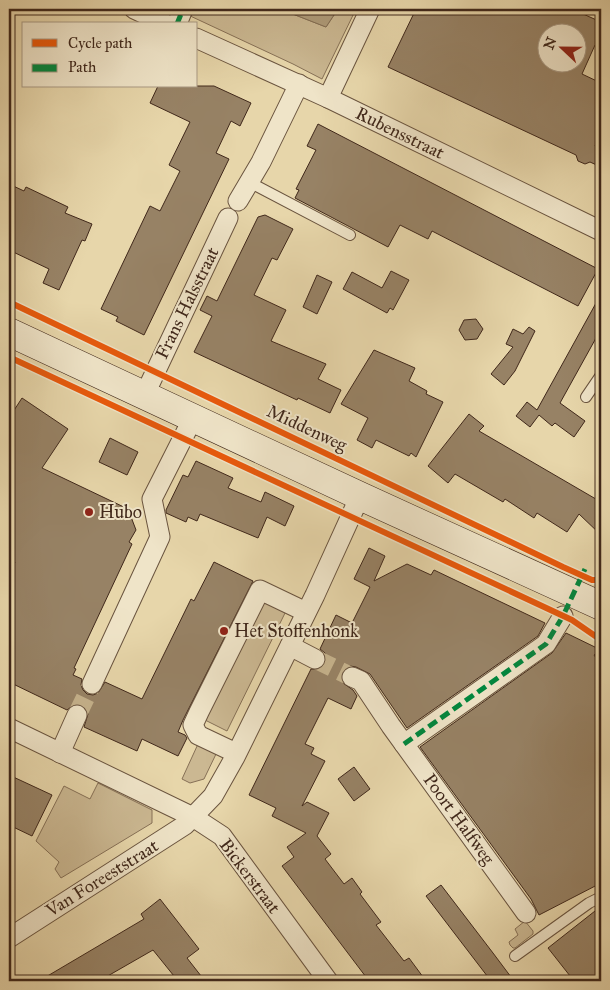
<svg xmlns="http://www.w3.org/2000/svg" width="610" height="990" viewBox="0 0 610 990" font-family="'IM FELL Great Primer',serif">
	<rect width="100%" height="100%" fill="#e7d6aa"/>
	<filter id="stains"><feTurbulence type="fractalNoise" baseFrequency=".004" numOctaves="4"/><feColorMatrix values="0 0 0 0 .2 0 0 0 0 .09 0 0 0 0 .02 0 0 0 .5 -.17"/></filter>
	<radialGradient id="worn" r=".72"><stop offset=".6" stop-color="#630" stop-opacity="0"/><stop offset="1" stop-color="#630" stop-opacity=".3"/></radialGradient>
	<!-- green -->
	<g fill="#cbb892" stroke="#867056">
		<polygon points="188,9 280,9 326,27 338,9 356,9 322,79 293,64 186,14"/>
		<polygon points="263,597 287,609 227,731 203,719"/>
		<polygon points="198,744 217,752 204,779 190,783 182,779"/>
		<polygon points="98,783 152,810 152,823 61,878 55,869 59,862 36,841 64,786 90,799"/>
		<polygon points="525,921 533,931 533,934 515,948 513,948 510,945 509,942 518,935 515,929"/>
	</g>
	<!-- water -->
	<polygon fill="#ae9b79" stroke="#826d53" points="280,9 338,9 326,27"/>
	<!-- building -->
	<g fill="#978265" stroke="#40281b" fill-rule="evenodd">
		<path d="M 416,9 L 572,9 L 601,22 L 601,48 L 595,45 L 582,74 L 601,83 L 601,132 L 595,146 L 601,149 L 601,167 L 590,162 L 585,164 L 578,161 L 576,155 L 388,67 ZM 548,32 L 578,32 L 578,62 L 548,62 Z"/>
		<polygon points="158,86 214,86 251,103 240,126 231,121 216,153 229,159 144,335 116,321 118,317 101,309 150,206 160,211 180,171 169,165 190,122 150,103"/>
		<polygon points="318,124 598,269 578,306 432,231 428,239 400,225 388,247 295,198 299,190 296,189 316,150 307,146"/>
		<polygon points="9,184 24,191 26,187 68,207 65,213 92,224 85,241 82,240 59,290 43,283 49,269 9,250"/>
		<polygon points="265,215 293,229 277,260 272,258 254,295 286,310 271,341 326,364 318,379 341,390 330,413 298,398 297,400 194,352 212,316 200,310 207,296 217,301 258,217"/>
		<polygon points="391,271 409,280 393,310 390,308 387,313 343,289 352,272 382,288"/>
		<polygon points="317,275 332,282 317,314 303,307"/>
		<polygon points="601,294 601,329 560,403 585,421 574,437 555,423 552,426 539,415 530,427 516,416 527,402 537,410"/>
		<polygon points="476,319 483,329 477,339 465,340 459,330 464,320"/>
		<polygon points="529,327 535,331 515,371 504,385 491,374 513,347 506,344 513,329 523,334"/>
		<polygon points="374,350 415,368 409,381 427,391 426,394 443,402 416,457 411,453 409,456 376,440 372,448 357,440 368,418 341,404"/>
		<polygon points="22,398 68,429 42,468 128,509 136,530 129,542 132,544 74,668 76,669 73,675 82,679 81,685 83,690 87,694 93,695 98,693 105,682 142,699 191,599 194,601 214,562 253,581 183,720 178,732 185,735 187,738 178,756 142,739 137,751 84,727 88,714 86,709 82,705 75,704 67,710 9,682 9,575 15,562 9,557 9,418"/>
		<polygon points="469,414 484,426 479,431 601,502 601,535 579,514 567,532 537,513 534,518 505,499 503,502 455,474 448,483 428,466"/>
		<polygon points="110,438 138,452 127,475 99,462"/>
		<polygon points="196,461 233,478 228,488 261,502 265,492 294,506 285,526 267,517 258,538 200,514 197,521 188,517 186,522 166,513 166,510 183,475 188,477"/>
		<polygon points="369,548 385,556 374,581 407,564 431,575 434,570 545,623 538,636 407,728 370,674 356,667 350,666 346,668 342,673 341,679 343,683 353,690 357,696 351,709 328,698 305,744 314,748 311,754 325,761 302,806 307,802 329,813 317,836 331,854 325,859 344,884 352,878 362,892 360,894 381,922 376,925 404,961 409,958 426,981 369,981 282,866 294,857 287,847 306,833 272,816 276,808 249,795 311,669 321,669 325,664 326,659 325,653 320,649 336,615 352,623 370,587 354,579"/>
		<polygon points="566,633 601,650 594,655 601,665 601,883 539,915 531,899 420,747 552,653"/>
		<polygon points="354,767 370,789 354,801 338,779"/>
		<polygon points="9,775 52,795 32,836 9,825"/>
		<polygon points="441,885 493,953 514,981 491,981 455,934 426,896"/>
		<polygon points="160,899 199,949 187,958 205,981 178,981 153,950 99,981 39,981 144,919 141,914"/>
		<polygon points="595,911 601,924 601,981 574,981 548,948"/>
	</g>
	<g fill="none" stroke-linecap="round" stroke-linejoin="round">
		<!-- street-tunnel -->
		<g stroke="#c6b38d" stroke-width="19" stroke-dasharray="19 9" stroke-linecap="butt">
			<polyline points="315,659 352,677"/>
			<polyline points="77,715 92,684"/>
		</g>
		<!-- lane casing -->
		<g stroke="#6a543f" stroke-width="12">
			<g id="lane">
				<polyline points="249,182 350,235"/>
				<polyline points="586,397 601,375"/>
				<polyline points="515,956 589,903 601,897"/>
			</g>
		</g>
		<!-- street casing -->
		<g stroke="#6a543f" stroke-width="21">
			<g id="street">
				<polyline points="134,9 166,24"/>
				<polyline points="177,24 183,9"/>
				<polyline points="196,38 328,98 601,231"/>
				<polyline points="328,98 370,9"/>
				<polyline points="238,201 261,162 299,84"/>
				<polyline points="144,396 228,218"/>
				<polyline points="290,646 315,659"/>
				<polyline points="352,677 361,681 391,726 526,913"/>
				<polyline points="92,684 160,537 152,499 193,418"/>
				<polyline points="9,728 193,817 222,836 328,981"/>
				<polyline points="404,744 546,644 563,616"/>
				<polyline points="60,753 77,715"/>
				<polyline points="236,753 198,735 193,725 199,712 260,590 306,612"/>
				<polyline points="9,938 185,825 213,796 235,757 315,595 360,496"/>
			</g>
		</g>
		<!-- secondary casing -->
		<g stroke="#40281b" stroke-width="29">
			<polyline id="secondary" points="9,332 360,496 601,606"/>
		</g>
		<!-- lane -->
		<use href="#lane" stroke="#efe4c8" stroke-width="10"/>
		<!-- street -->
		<use href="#street" stroke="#efe4c8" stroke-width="19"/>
		<!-- secondary -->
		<use href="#secondary" stroke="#efe4c8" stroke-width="28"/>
		<!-- quiet -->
		<g stroke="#00873e" stroke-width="5" stroke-dasharray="10 5" stroke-linecap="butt">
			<polyline points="177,24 183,9"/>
			<polyline points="404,744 546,644 563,616 585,569"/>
		</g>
		<!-- cycleway casing -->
		<g stroke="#efe4c8" stroke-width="9">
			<g id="cycleway">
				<polyline points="9,302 563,567 592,580 601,580"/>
				<polyline points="9,357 572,620 601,640"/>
			</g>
		</g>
		<!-- cycleway -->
		<use href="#cycleway" stroke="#e8590c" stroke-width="6"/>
	</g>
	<!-- markers -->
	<g fill="#8f2418" stroke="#efe4c8" stroke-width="2">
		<circle cx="89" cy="512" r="5"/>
		<circle cx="224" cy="631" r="5"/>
	</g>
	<g text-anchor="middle" stroke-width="4" stroke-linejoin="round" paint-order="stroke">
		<!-- street labels -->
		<g font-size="18" fill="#40281b" stroke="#efe4c8">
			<text transform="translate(400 133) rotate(26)" y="6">Rubensstraat</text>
			<text transform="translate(187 303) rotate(-64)" y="6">Frans Halsstraat</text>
			<text transform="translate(307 428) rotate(25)" y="6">Middenweg</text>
			<text transform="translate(459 819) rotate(54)" y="6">Poort Halfweg</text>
			<text transform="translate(250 876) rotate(53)" y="6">Bickerstraat</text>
			<text transform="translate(102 878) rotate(-32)" y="6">Van Foreeststraat</text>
		</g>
		<!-- poi labels -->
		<g font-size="18" fill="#40281b" stroke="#efe4c8" text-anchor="start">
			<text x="99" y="518">Hubo</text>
			<text x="234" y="637">Het Stoffenhonk</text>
		</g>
	</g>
	<!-- margin -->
	<rect width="610" height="990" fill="none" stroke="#e7d6aa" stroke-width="30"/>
	<rect x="10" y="10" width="590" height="970" fill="none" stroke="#40281b" stroke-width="2.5"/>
	<rect x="15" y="15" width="580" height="960" fill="none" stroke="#40281b"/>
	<!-- legend -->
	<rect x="22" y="22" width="175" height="65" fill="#efe4c8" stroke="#a99983"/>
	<rect x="32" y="39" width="25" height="8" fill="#e8590c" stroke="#a99983"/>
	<text x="68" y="48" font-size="15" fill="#40281b">Cycle path</text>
	<rect x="32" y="64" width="25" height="8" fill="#00873e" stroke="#a99983"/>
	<text x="68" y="72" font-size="15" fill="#40281b">Path</text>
	<!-- north arrow -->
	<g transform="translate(562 48) rotate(292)"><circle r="24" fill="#efe4c8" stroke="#a99983"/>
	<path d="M0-4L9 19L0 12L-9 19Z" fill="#8f2418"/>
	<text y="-8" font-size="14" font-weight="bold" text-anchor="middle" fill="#40281b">N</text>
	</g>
	<rect width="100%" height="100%" filter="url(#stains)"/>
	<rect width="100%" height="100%" fill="url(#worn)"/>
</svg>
